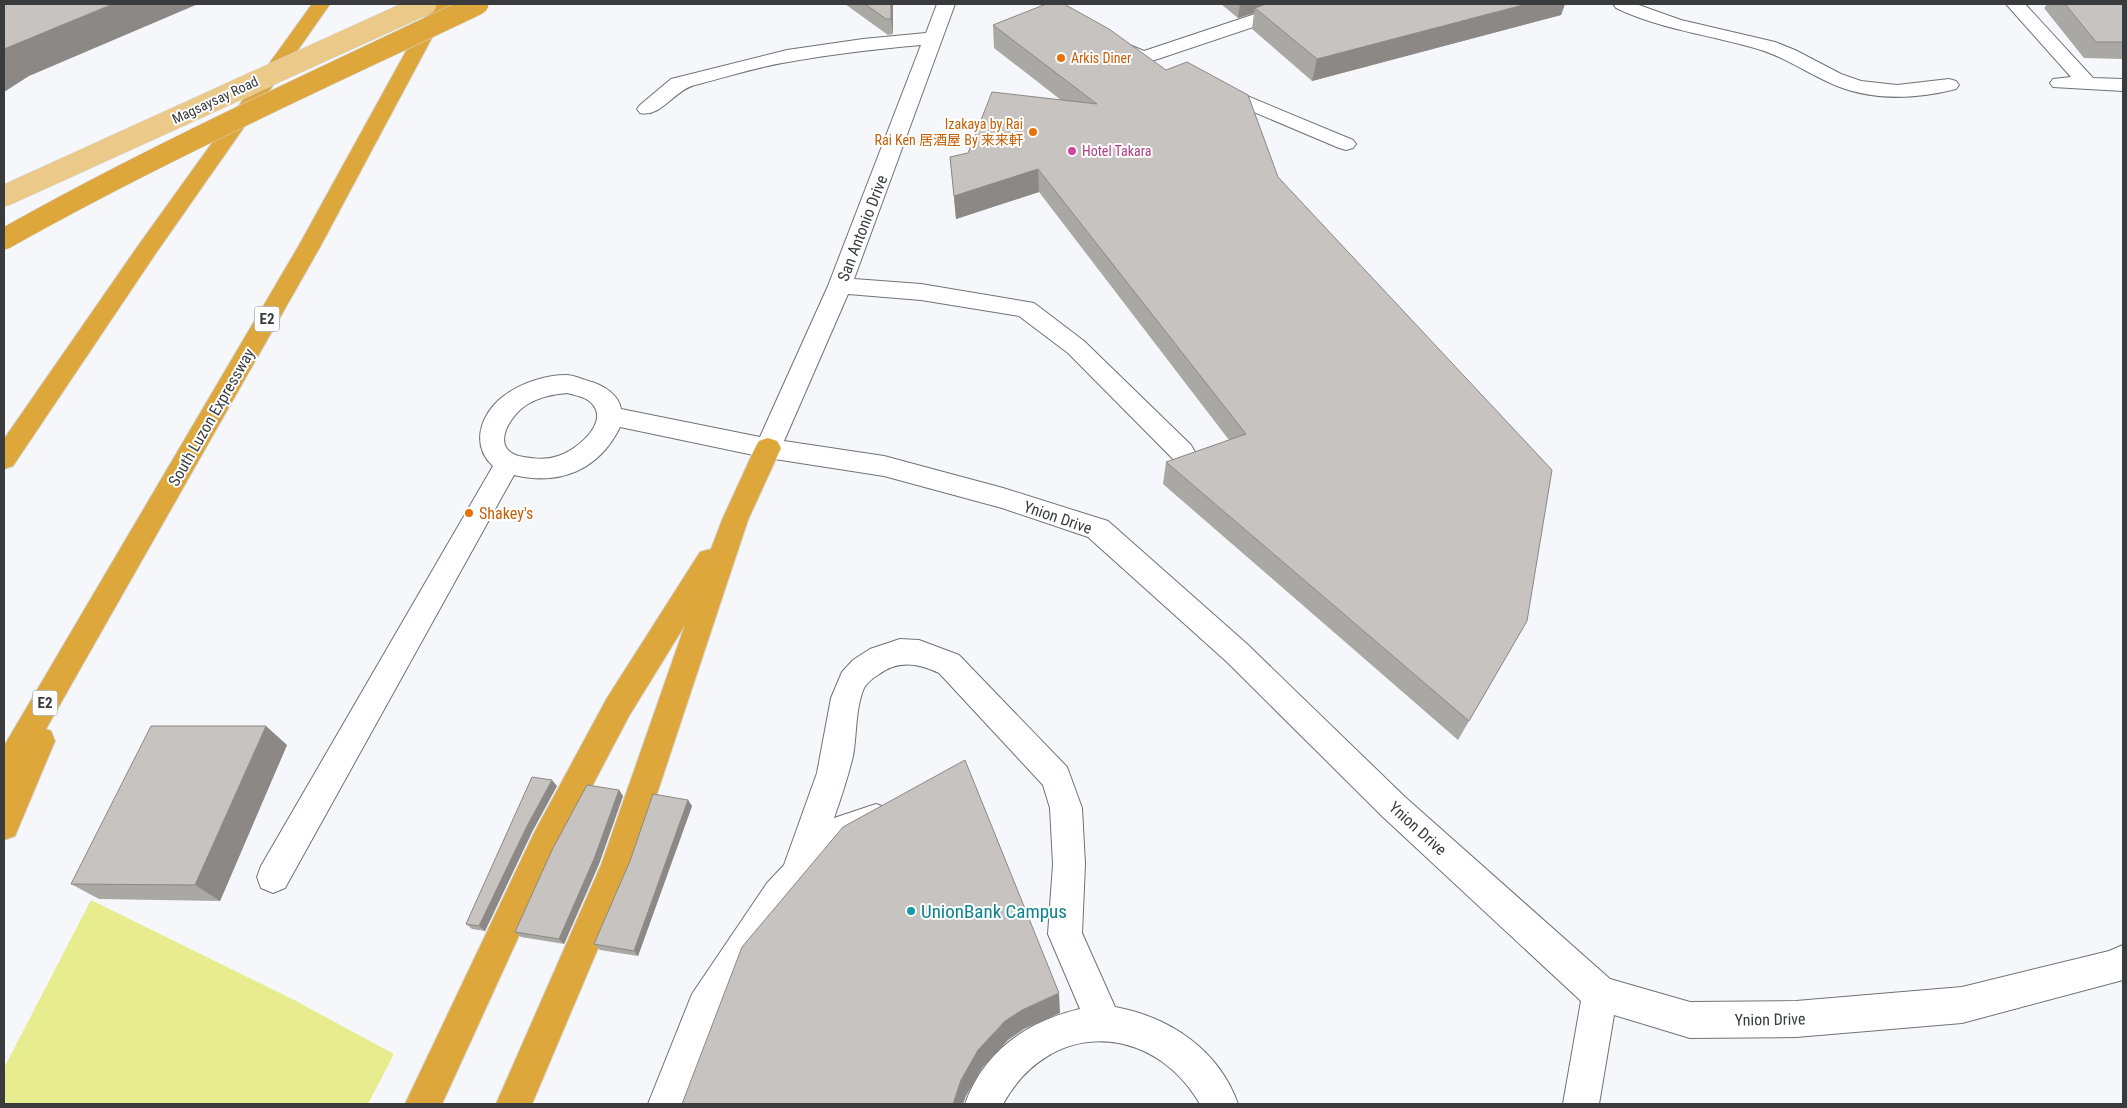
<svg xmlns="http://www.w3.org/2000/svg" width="2127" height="1108" viewBox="0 0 2127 1108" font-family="'Roboto Condensed','Noto Sans SC',sans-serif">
	<rect width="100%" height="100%" fill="#f5f7fb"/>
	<!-- green -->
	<polygon fill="#e7ed8f" points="91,900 294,1000 394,1054 368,1104 4,1104 4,1068"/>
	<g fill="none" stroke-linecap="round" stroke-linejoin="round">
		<!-- minor casing -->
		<g stroke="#707275" stroke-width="2">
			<g id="minor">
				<path d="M 937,4 L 955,4 L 854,279 L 921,284 L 1034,303 L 1084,341 L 1191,445 L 1195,452 L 1191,459 L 1182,462 L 1173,459 L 1068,353 L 1019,316 L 921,300 L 848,294 L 784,441 L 884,456 L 1003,488 L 1108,521 L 1247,644 L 1405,797 L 1610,979 L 1690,1002 L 1796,1001 L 1962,987 L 2109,951 L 2123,945 L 2123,980 L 1962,1023 L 1796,1037 L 1690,1038 L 1614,1015 L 1599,1104 L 1563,1104 L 1581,1001 L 1383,817 L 1227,662 L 1088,537 L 1002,508 L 884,476 L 768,458 L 620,427 C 599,470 560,486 514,475 L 285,888 L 273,893 L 261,888 L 257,877 L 261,866 L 493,466 C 468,443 483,409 508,393 C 524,382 547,375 566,375 C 574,375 584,380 592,382 C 604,386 619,395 621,409 L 760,437 L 828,286 L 921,45 C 877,49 832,54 788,62 C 757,67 726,77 695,85 C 674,90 661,118 640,113 L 637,109 L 640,105 L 671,79 L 787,50 L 863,39 L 926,33 ZM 568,393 C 573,395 581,396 586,399 C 616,417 578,450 558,456 C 546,460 536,459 524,457 C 488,452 508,416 528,404 C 540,397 553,394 568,393 Z"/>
				<polygon points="1300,4 1342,4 1339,8 1333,9 1280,18 1143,64 1106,49 1104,45 1106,41 1113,39 1120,41 1144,51 1270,9"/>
				<path d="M 1613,4 L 1636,4 L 1681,20 L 1775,42 L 1795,50 L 1841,74 L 1861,81 L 1897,85 L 1949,79 L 1956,81 L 1959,85 L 1956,89 C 1913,100 1866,101 1826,81 C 1804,71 1784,57 1761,50 C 1712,35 1662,30 1616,8 Z"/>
				<polygon points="2006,4 2025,4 2093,78 2123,79 2123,91 2053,87 2050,83 2053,79 2071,77"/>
				<polygon points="1216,83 1353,140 1356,144 1353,148 1346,150 1339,148 1209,93 1206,89 1209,85"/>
				<path d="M 900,639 L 919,640 L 959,655 L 1067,767 L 1082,808 L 1085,864 L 1082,933 L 1115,1007 C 1170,1017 1219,1050 1238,1104 L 1200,1104 C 1152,1022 1050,1019 1003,1104 L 965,1104 C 983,1052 1027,1021 1080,1009 L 1048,934 L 1053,864 L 1050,808 L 1043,785 L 939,673 C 917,663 898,660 878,675 C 873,678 867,683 864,688 C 855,709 857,735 853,756 C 848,777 841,798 834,818 L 876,804 L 887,808 L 892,819 L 887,830 L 849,844 L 791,905 L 717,1017 L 684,1104 L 648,1104 L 692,994 L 767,883 L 784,865 L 817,773 L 831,698 L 842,672 L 853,660 L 870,649 Z"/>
			</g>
		</g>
		<!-- highway casing -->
		<g stroke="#d4d4d4" stroke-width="2">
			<g id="highway">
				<polygon points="312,4 330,4 156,253 13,466 4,469 4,439 140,243"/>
				<polygon points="432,4 450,4 320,247 46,729 51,731 55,741 15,836 4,840 4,746 298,247"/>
				<polygon points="768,438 777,441 781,448 748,520 633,866 532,1104 496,1104 601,865 685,625 629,716 556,855 442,1104 405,1104 534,833 607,698 700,552 711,549 722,520 755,448 759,441"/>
			</g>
		</g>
		<!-- minor -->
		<use href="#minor" fill="#fff" fill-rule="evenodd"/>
		<!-- highway -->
		<use href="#highway" fill="#dea73b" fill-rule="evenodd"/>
		<!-- major-bridge casing -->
		<g stroke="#d4d4d4" stroke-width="22" stroke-linecap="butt">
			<polyline id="major-bridge" points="4,196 426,4"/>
		</g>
		<!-- highway-bridge casing -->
		<g stroke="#d4d4d4" stroke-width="22" stroke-linecap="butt">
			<path id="highway-bridge" d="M 4,239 C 158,152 319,80 478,4"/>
		</g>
		<!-- major-bridge -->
		<use href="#major-bridge" stroke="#ebca89" stroke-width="21"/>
		<!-- highway-bridge -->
		<use href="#highway-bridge" stroke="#dea73b" stroke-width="21"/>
	</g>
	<!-- wall -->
	<g fill="#aaa8a5">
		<polygon points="845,4 893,4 893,34 888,35"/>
		<polygon points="1221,4 1565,4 1561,15 1312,81 1252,29 1254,13 1238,18"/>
		<polygon points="2045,4 2123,4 2123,59 2084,58 2044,8 2046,6"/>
		<polygon points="993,25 1278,177 1527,621 1458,740 1163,484 1166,462 1229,440 1039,192 956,219 950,157 968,153 1061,100 994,48"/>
		<polygon points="287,745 220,901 99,899 71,884"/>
		<polygon points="557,786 532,832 485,931 472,929 466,924"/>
		<polygon points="619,790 623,796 599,864 564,944 521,937 515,932"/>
		<polygon points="688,800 692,806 638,956 600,950 594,944 630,861"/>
	</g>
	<!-- shaded-wall -->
	<g fill="#8b8886">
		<polygon points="113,4 198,4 29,76 4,92 4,49"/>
		<polygon points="891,4 893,4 893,34 891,19"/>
		<polygon points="1240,4 1279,4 1255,8 1254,13 1238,18"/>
		<polygon points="1527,4 1565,4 1561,15 1312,81 1317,59"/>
		<polygon points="1038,169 1039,192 956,219 954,196"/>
		<polygon points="266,726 287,745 220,901 195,885"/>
		<polygon points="552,780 557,786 532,832 485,931 479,926 527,826"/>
		<polygon points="619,790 623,796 599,864 564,944 559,939"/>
		<polygon points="688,800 692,806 638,956 634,951"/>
		<polygon points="1059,993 1060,1013 1024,1029 1008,1040 982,1068 966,1096 963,1104 953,1104 961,1080 978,1050 1005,1021 1022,1010"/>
	</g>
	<!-- building -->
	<g fill="#c6c3c0" stroke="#8b8886">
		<polygon points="4,4 113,4 4,49"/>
		<polygon points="865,4 891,4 891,19 886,19"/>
		<polygon points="1046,4 1064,4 1109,29 1166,70 1187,62 1248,95 1278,177 1552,470 1527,621 1469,721 1166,462 1246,434 1038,169 954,196 950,157 968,153 992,92 1097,104 993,25"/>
		<polygon points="1266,4 1527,4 1317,59 1255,8"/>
		<polygon points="2065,4 2123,4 2123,42 2096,42"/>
		<polygon points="151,726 266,726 195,885 71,884"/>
		<polygon points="965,760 1059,993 1022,1010 1005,1021 978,1050 961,1080 953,1104 682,1104 742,947 843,827"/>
		<polygon points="532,777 552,780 527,826 479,926 466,924"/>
		<polygon points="587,785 619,790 594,859 559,939 515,932 552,850"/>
		<polygon points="653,794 688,800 634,951 594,944 630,861"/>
	</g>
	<!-- markers -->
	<g fill="#e8710a" stroke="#fff" stroke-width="2">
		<circle cx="1061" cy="58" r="5"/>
		<circle cx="1033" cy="132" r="5"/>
		<circle cx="469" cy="513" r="5"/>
	</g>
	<circle fill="#d1479c" stroke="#fff" stroke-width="2" cx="1072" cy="151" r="5"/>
	<circle fill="#0f9aa8" stroke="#fff" stroke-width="2" cx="911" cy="911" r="5"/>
	<g text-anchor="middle" stroke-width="4" stroke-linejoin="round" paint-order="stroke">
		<!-- far-food labels -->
		<g font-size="14" fill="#c56008" stroke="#fff" text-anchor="start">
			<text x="1071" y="63">Arkis Diner</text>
			<text x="1023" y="129" text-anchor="end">Izakaya by Rai<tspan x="1023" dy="16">Rai Ken 居酒屋 By 来来軒</tspan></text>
		</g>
		<!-- far-street labels -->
		<g font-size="14" fill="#3a3b3c" stroke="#fff">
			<text transform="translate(215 100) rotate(-25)" y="5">Magsaysay Road</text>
		</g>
		<!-- far-hotel labels -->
		<g font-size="14" fill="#b23c85" stroke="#fff" text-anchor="start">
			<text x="1082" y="156">Hotel Takara</text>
		</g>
		<!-- shield labels -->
		<g fill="#fff" stroke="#757676" stroke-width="1">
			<rect x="254.5" y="306.5" width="25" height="25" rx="4"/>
			<rect x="32.5" y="690.5" width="25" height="25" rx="4"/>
		</g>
		<g font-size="15" font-weight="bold" fill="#3a3b3c">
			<text x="267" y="324">E2</text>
			<text x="45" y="708">E2</text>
		</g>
		<!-- street labels -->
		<g font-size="16" fill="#3a3b3c" stroke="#fff">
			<text transform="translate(862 228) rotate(-69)" y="6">San Antonio Drive</text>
			<text transform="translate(211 417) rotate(-60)" y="6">South Luzon Expressway</text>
			<text transform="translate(1058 517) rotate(19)" y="6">Ynion Drive</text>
			<text transform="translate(1418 828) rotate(42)" y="6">Ynion Drive</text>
			<text transform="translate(1770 1019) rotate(-1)" y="6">Ynion Drive</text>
		</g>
		<!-- food labels -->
		<g font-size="16" fill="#c56008" stroke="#fff" text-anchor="start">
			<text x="479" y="519">Shakey's</text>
		</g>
		<!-- near-culture labels -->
		<g font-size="19" fill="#0d838f" stroke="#fff" text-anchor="start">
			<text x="921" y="918">UnionBank Campus</text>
		</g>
	</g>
	<!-- border -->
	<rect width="2127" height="1108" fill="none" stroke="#3a3b3c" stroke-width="10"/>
</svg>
